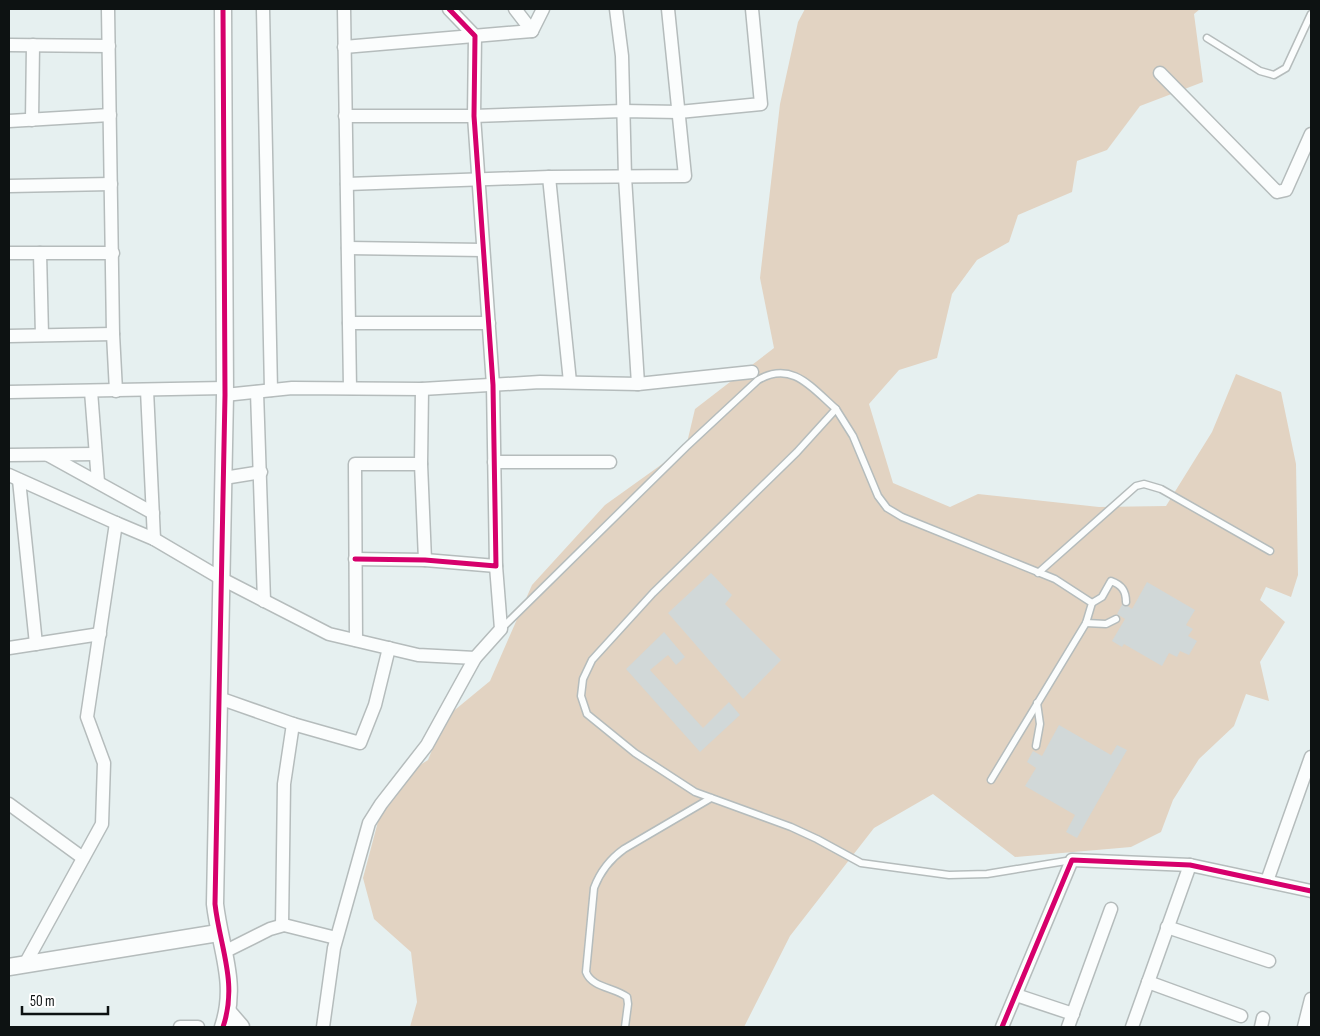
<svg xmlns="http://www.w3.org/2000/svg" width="1320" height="1036" viewBox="0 0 1320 1036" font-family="'Sofia Sans Condensed',sans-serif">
	<rect width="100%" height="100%" fill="#e6f0f0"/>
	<!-- green -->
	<polygon fill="#e2d3c2" points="805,9 1200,9 1194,14 1203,82 1140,106 1107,150 1077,161 1072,192 1018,215 1009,242 977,260 952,294 937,358 899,370 869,404 893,483 950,507 978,494 1099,507 1166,506 1212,432 1236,374 1281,392 1296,464 1298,575 1291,597 1266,587 1260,600 1285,622 1260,662 1269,701 1246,694 1234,726 1199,759 1173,800 1161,832 1131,847 1015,857 933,794 874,828 790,936 744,1027 410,1027 417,1002 411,952 374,919 363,878 380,814 404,775 428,760 445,718 490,681 532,585 605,505 686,447 695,409 774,348 760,278 780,104 798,22"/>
	<!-- building -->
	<g fill="#d1d8d8">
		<polygon points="711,573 732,595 725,604 781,660 743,699 668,613"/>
		<polygon points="1147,582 1195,610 1186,625 1193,629 1188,636 1197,641 1189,655 1180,651 1177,657 1169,653 1162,666 1124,644 1122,647 1112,641 1125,619 1117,614 1123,603 1132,609"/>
		<polygon points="664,632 685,657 676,665 668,655 650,670 703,728 729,702 740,715 700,752 626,669"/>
		<polygon points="1059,725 1111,755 1117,745 1127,750 1077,838 1066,832 1075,815 1025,786 1036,768 1027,762 1033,751 1042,756"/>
	</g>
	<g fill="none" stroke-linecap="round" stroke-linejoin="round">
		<!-- service casing -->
		<g stroke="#b5bcbc" stroke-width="9">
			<g id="service">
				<polyline points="1207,38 1260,71 1274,75 1286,68 1311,14"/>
				<polyline points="836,409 853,436 878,496 887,508 902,517 1055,579 1092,603 1086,623 991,780"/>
				<polyline points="1038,573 1136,486 1144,484 1161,489 1270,551"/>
				<path d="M 1092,603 L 1102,597 L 1111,581 C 1122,585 1126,591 1126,602"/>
				<polyline points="1086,623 1106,624 1116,619"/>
				<path d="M 502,628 L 686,447 L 758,380 C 792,360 812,388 836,409 L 797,452 L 653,593 L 592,660 L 583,679 L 581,696 L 587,714 L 635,753 L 695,792 L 791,827 L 817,839 L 861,863 L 949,875 L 987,874 L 1072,860"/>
				<polyline points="1036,746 1040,724 1037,703"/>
				<path d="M 625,1027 L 628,1004 L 627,997 C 614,987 592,988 586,972 L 594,888 C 600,872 610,859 624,849 L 711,798"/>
			</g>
		</g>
		<!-- minor casing -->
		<g stroke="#b5bcbc" stroke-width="15">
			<g id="minor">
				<polyline points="108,9 113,334 116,391"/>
				<polyline points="263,9 271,390"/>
				<polyline points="344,9 350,388"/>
				<polyline points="515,9 532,31"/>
				<polyline points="616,9 622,56 625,177 638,384"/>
				<polyline points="9,45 109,46"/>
				<polyline points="344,47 532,31 543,9"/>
				<polyline points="1160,73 1277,192 1286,190 1311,134"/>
				<polyline points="345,116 474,116 623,111 679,112 761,104 752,9"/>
				<polyline points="32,120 33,45"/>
				<polyline points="9,121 110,115"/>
				<polyline points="549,177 570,382"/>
				<polyline points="347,184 549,177 685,176 668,9"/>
				<polyline points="9,186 111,184"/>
				<polyline points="348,248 483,250"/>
				<polyline points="9,253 113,253"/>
				<polyline points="40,253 42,335"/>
				<polyline points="349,323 489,323"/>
				<polyline points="9,336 113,334"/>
				<polyline points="147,390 154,539"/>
				<polyline points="91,391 98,482"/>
				<polyline points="9,392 225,388"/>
				<polyline points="257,392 264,601"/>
				<polyline points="225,395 292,388 422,389 540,382 638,384 752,372"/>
				<polyline points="9,455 95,454"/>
				<polyline points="48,455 153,513"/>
				<polyline points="494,462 610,462"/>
				<polyline points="421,464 425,560"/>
				<polyline points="9,475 116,523"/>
				<polyline points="224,478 261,472"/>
				<polyline points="19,480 36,644"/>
				<polyline points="355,559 425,560 496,566 493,385 474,116 475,36 449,9"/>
				<polyline points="356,640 355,464 421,464 422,389"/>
				<polyline points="9,648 100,634"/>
				<polyline points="219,698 293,724 360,743 375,705 389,648"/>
				<polyline points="9,804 83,858"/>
				<polyline points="1267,881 1311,757"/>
				<polyline points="282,925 284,784 293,724"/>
				<polyline points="1167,927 1269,961"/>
				<polyline points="224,952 270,929 284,925 336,938"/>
				<polyline points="24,966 102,824 104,763 87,717 116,523 154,539 222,579 329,634 418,655 475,658 501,629 496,566"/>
				<polyline points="1148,982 1241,1016"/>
				<polyline points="1016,995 1073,1014"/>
				<polyline points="180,1027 198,1027"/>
				<polyline points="323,1027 334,948 369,823 381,804 427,745 475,658"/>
				<polyline points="1002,1027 1072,860 1190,865 1311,891"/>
				<polyline points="1068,1027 1111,909"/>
				<polyline points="1132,1027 1190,865"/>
				<polyline points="1261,1027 1263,1018"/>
				<polyline points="1304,1027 1311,999"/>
			</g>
		</g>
		<!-- tertiary casing -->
		<g stroke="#b5bcbc" stroke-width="19">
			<g id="tertiary">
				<path d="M 223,9 L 225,395 L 215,904 C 220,948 238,983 223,1027"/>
				<polyline points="9,967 218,933"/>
				<polyline points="228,1012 241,1027"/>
			</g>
		</g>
		<!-- service -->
		<use href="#service" stroke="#fbfdfd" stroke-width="6"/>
		<!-- minor -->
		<use href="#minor" stroke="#fbfdfd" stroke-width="12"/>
		<!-- tertiary -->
		<use href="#tertiary" stroke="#fbfdfd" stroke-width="16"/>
		<!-- cycleway casing -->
		<g stroke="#fff" stroke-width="8">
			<g id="cycleway">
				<path d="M 223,9 L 225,395 L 215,904 C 220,948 238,983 223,1027"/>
				<polyline points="355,559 425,560 496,566 493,385 474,116 475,36 449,9"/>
				<polyline points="1002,1027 1072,860 1190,865 1311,891"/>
			</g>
		</g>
		<!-- cycleway -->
		<use href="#cycleway" stroke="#d6006c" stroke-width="5"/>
	</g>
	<!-- border -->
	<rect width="1320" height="1036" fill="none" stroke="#0d1212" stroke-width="20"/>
	<!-- scale -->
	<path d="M22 1006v8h86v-8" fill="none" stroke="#0d1212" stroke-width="2.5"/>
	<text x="30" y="1006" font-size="15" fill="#0d1212" stroke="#ffffff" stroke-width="4" paint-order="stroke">50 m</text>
</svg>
